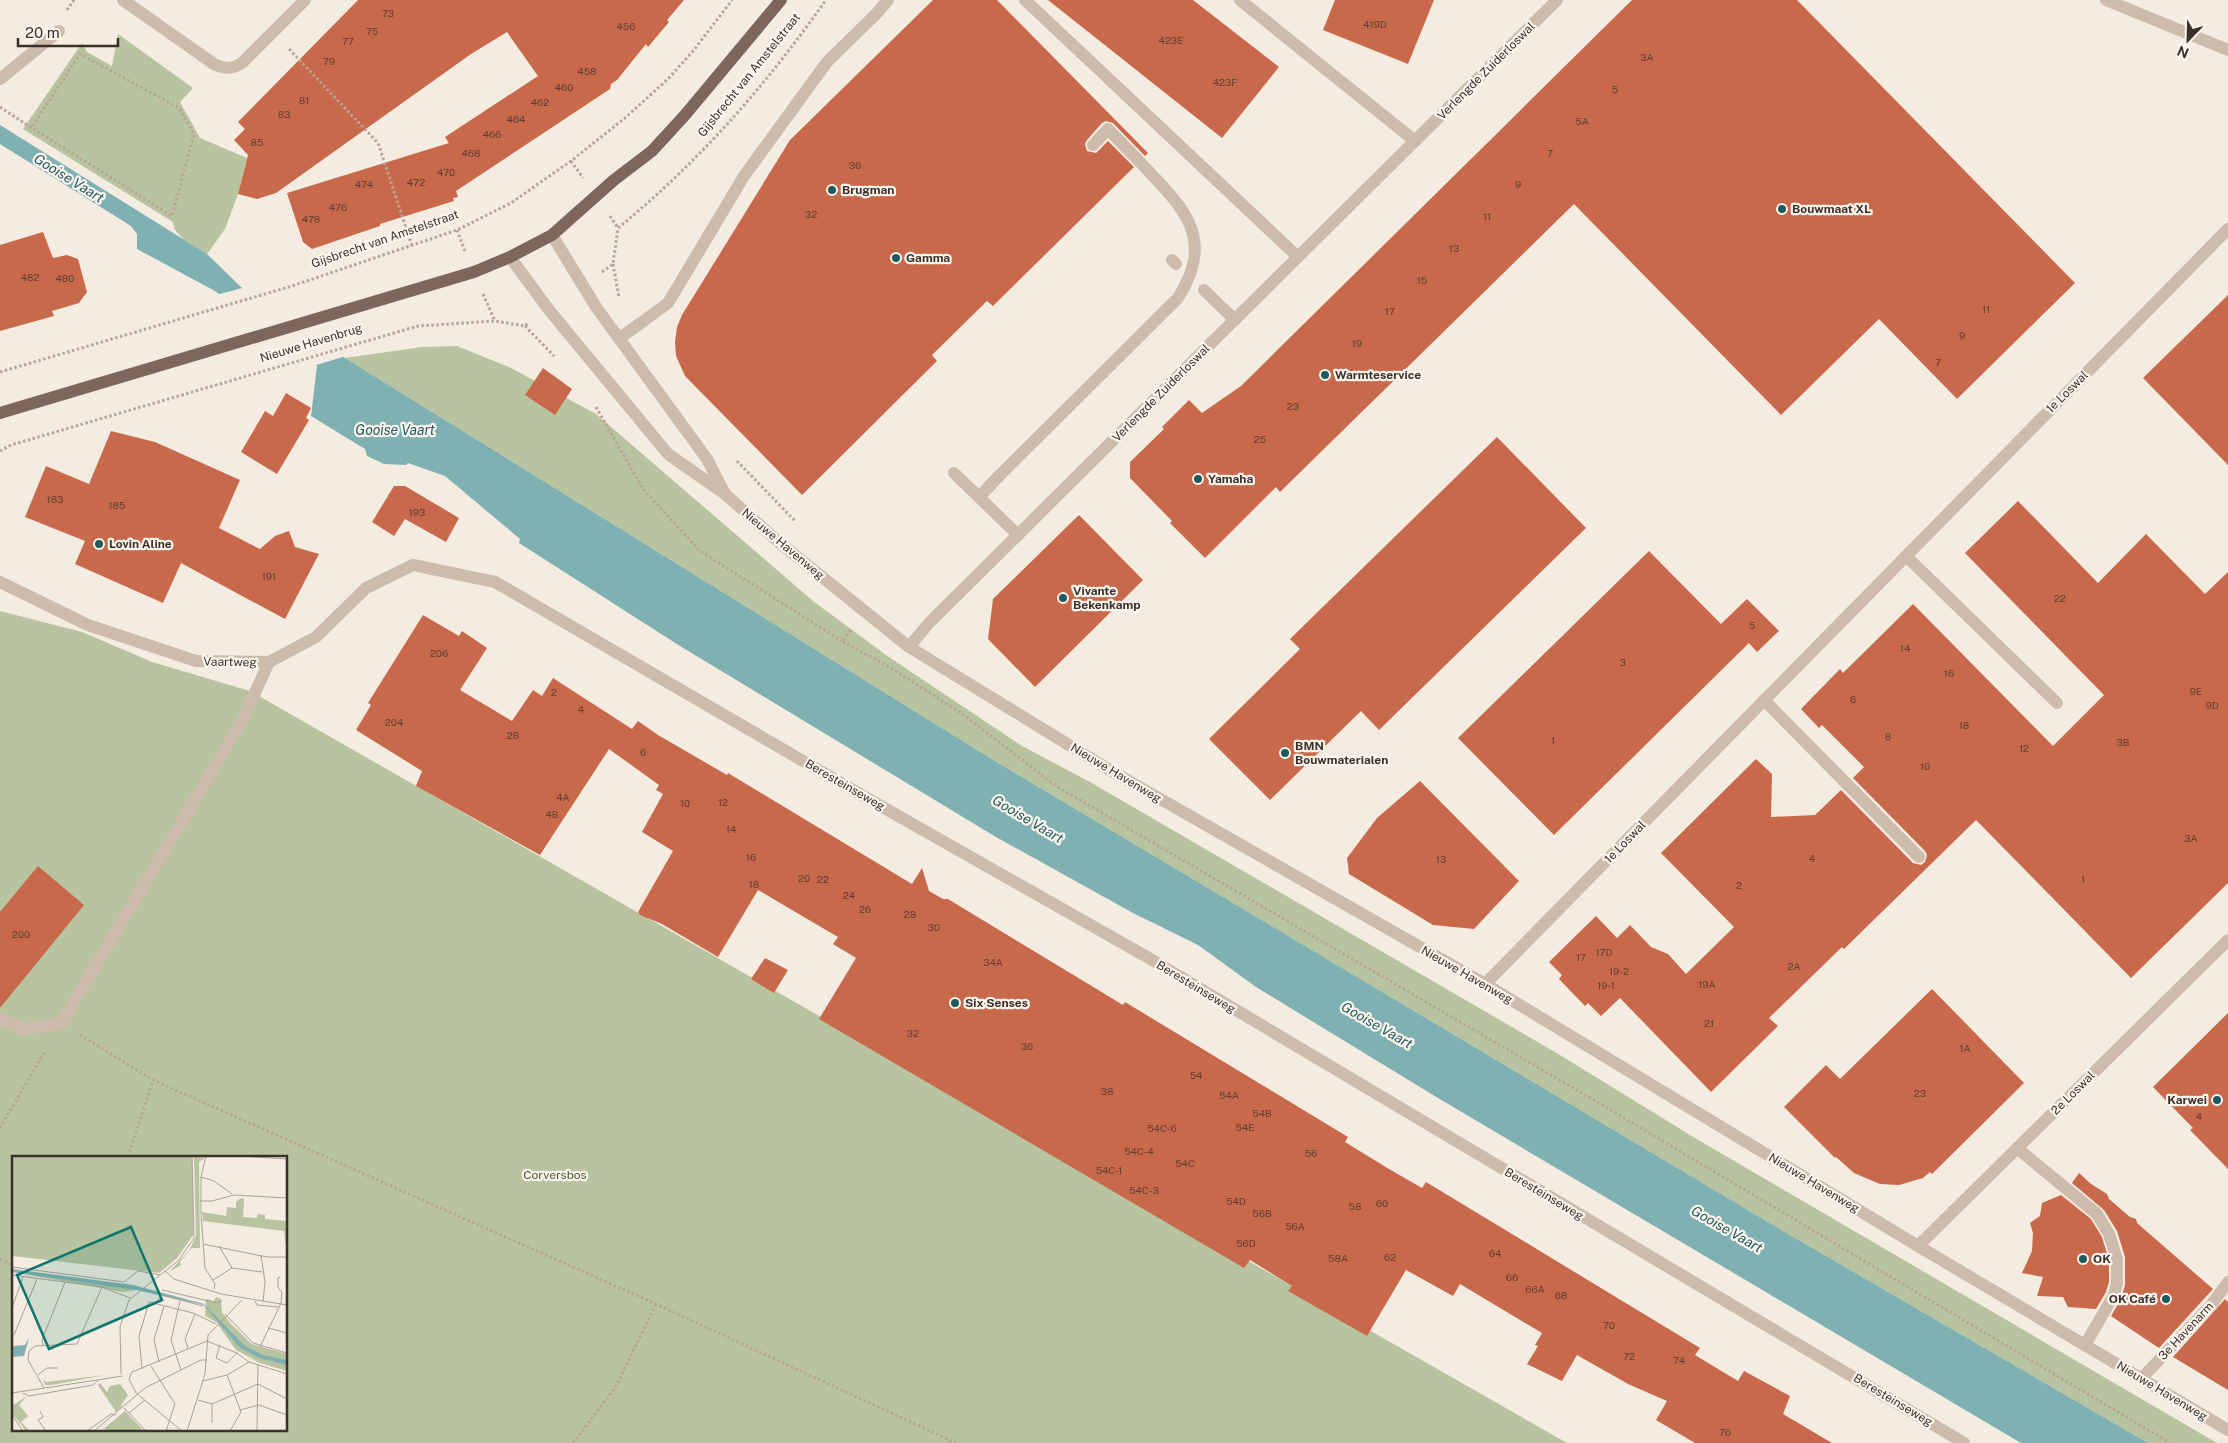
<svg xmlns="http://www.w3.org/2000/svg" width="2228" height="1443" viewBox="0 0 2228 1443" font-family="'Public Sans',sans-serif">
	<rect width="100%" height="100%" fill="#f4ebe1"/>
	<!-- green -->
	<g fill="#b8c4a0" fill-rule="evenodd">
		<path d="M 118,34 L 193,88 L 180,102 L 200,138 L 247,158 L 238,194 L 225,229 L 207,254 C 192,245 174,236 173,222 L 23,129 L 82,43 L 87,52 L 112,66 Z"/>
		<polygon points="457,346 511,368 596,414 813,601 886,655 1022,746 1090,782 1555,1052 1695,1138 2217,1443 2148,1443 1773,1225 995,761 345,358 422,347"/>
		<path d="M 0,611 L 82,632 L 152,662 L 250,691 L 1567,1443 L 0,1443 ZM 14,1157 L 286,1157 L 286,1429 L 14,1429 Z"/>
	</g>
	<!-- water -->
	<polygon fill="#7fb0b2" points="0,125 207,254 241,287 345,358 995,761 1773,1225 2148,1443 2021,1443 1438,1098 1256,987 1198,945 1133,913 996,837 680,646 519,543 520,539 445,476 408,463 406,465 384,464 367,456 365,449 311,416 317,366 215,291 137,249 137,234 131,226 0,144"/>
	<!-- pier -->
	<polygon fill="#f4ebe1" points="246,287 346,356 313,366 216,295"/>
	<!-- building -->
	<g fill="#c8694b">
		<polygon points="358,0 684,0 667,20 669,22 648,47 646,44 617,80 611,84 610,89 456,191 458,197 453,198 454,201 380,224 380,226 312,249 303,242 287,193 449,143 445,137 538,76 507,32 471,54 276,193 257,199 238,194 248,155 234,140 245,129 238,122"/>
		<polygon points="933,0 997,0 1148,153 1145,156 1113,123 1106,121 1102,123 1087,140 1085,144 1087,151 1096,153 1108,141 1134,167 993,306 987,301 932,355 937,361 802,495 685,376 676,356 675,342 677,327 682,315 790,140"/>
		<polygon points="1048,0 1193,0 1279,67 1222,138"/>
		<polygon points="1335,0 1434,0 1408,64 1323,30"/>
		<polygon points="1632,0 1797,0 2075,283 1957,399 1879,319 1781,415 1574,204 1280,492 1276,487 1205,558 1170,523 1172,521 1130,478 1130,462 1164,429 1162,427 1189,400 1202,413 1241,386"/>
		<polygon points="43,232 53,258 67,255 78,259 87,292 79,303 52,311 54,316 0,331 0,245"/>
		<polygon points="2228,295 2228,465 2143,378"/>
		<polygon points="543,368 572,389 555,415 525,395"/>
		<polygon points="286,393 311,408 306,418 309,420 277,474 241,452 265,411 273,416"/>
		<polygon points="111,431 155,442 240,480 219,528 260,549 275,536 289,531 295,547 319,554 285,619 181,563 163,603 75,564 85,541 25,517 46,466 89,484"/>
		<polygon points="1497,437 1586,528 1379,730 1361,711 1270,800 1209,739 1300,649 1290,639"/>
		<polygon points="394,486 405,486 459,518 446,542 405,519 394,536 372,522"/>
		<polygon points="2018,501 2098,583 2146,534 2205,594 2228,572 2228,883 2131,978 1976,820 1844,949 1842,947 1769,1018 1778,1026 1711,1092 1620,998 1601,1016 1588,1003 1585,1006 1559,979 1562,975 1549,962 1596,916 1617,938 1630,925 1651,947 1668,954 1686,974 1734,927 1661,853 1756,759 1772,774 1771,817 1815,815 1841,790 1913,863 1921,865 1925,862 1927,855 1925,851 1853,778 1864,767 1822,725 1819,728 1801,709 1840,669 1843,673 1913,604 2053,746 2104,695 1965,553"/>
		<polygon points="1079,515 1143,580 1035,687 988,639 993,599"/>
		<polygon points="1649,551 1721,624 1747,599 1779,631 1757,652 1749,643 1554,835 1458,738"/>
		<polygon points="423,615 459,636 462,631 487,648 460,690 512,721 533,690 542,696 553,678 632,729 638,721 658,735 727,775 728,773 912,884 922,868 929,891 943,899 948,899 1123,1005 1125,1002 1348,1137 1345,1142 1389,1169 1422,1188 1426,1182 1700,1348 1695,1355 1738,1381 1744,1371 1790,1396 1783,1414 1832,1443 1695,1443 1656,1420 1667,1401 1628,1384 1577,1355 1562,1381 1527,1364 1538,1346 1535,1345 1542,1333 1460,1284 1453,1296 1406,1270 1367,1336 1288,1291 1292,1286 1250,1260 1244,1268 819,1019 856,958 833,944 838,937 792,910 758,890 718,957 662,924 640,915 638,912 673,851 642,832 663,794 656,790 659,785 609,749 540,855 416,786 422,771 356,730 371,705 368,703"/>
		<polygon points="1420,781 1519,881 1474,929 1433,925 1349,874 1347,858 1377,818"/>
		<polygon points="38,866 84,905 0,1008 0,912"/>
		<polygon points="765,958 788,970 774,993 751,979"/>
		<polygon points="1932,989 2024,1083 1932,1174 1930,1172 1923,1178 1899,1185 1880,1184 1854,1173 1836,1157 1835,1158 1784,1107 1826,1065 1840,1079"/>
		<polygon points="2228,1013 2228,1169 2190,1130 2193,1128 2153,1087"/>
		<polygon points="2079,1173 2091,1184 2107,1194 2109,1199 2130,1217 2136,1219 2137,1223 2213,1289 2159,1348 2111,1316 2121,1299 2125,1285 2125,1257 2117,1231 2104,1210 2072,1183"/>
		<polygon points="2061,1195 2091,1219 2102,1237 2109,1260 2109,1282 2106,1292 2096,1309 2068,1307 2063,1297 2037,1296 2043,1277 2022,1273 2032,1251 2033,1233 2030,1223 2040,1216 2042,1203"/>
		<polygon points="2225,1299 2228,1302 2228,1390 2173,1357"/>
	</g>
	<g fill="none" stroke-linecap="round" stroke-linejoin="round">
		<!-- path -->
		<g stroke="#b9a596" stroke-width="3" stroke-dasharray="2.5 2.5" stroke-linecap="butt">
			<polyline points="67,10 74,0"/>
			<polyline points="289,49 378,143 412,246"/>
			<polyline points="0,107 24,123 172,216 194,134 179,108 80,54 32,127"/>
			<polyline points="571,161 583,178"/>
			<polyline points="610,216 618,228"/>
			<polyline points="457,230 465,251"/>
			<polyline points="613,264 619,297"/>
			<path d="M 602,272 L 613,264 L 618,228 C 699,162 766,85 826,0"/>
			<polyline points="483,294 495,321"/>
			<polyline points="525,326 554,356"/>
			<polyline points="0,372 292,286 457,230 511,203 571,161 625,118 668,79 694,50 732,0"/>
			<polyline points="596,407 643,489 700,551 842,641"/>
			<polyline points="0,451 11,445 418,326 495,321 525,326 529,322"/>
			<polyline points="737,461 795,521"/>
			<polyline points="851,630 842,641 891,668 961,713 1056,786 1604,1106 2170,1443"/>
			<polyline points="80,1035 153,1080 656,1304 956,1443"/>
			<polyline points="0,1128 45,1051"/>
			<polyline points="128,1157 153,1080"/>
			<polyline points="0,1259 14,1265"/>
			<polyline points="573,1443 615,1388 656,1304"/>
		</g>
		<!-- service -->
		<g stroke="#cdbbac" stroke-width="12">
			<polyline points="1025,0 1298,257"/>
			<polyline points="1240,0 1415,141"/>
			<polyline points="1093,145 1108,129 1138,160"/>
			<polyline points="1172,260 1176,264"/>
			<polyline points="1204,290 1235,320"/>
			<polyline points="638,325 668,303 744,176 827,62 877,13 888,0"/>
			<polyline points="954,473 1018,535"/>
			<polyline points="979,497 999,476"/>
			<polyline points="1906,556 2057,703"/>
			<polyline points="1764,700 1919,857"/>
			<polyline points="0,1019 23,1029 61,1024 242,721 269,662"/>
			<polyline points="2017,1148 2097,1214 2109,1234 2117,1259 2117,1283 2114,1295 2085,1345"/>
		</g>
		<!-- minor -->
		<g stroke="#cdbbac" stroke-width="12">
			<path d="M 123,0 L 214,64 C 225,69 232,70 243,62 L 305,0"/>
			<polyline points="2106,0 2228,50"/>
			<polyline points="0,79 59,31"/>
			<polyline points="552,235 596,307 707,459 724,492"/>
			<polyline points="510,257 549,310 668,454 725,494 780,543 909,647 1113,772 1485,984 1918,1246 2228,1430"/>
			<polyline points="620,338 638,325"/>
			<polyline points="0,582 88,625 196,661 269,662 316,637 366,588 413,565 495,582 872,801 1147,957 1964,1443"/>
			<polyline points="909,647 929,623 1557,0"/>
			<polyline points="1485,984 2228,229"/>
			<polyline points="1918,1246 2228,940"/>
			<polyline points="2142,1378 2211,1305 2228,1282"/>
		</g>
		<!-- primary -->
		<polyline stroke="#7d675c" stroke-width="12" points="0,413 474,272 510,257 552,235 614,180 652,151 685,115 781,0"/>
		<!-- service-bridge -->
		<path stroke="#cdbbac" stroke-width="12" d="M 999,476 L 1178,298 C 1218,235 1180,205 1138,160"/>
	</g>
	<!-- markers -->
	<g fill="#1f5a5e" stroke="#fbf5ee" stroke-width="2">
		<circle cx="832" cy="190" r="5"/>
		<circle cx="1782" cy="209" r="5"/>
		<circle cx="896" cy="258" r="5"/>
		<circle cx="1325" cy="375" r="5"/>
		<circle cx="1198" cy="479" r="5"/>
		<circle cx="99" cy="544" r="5"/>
		<circle cx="1063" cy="598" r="5"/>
		<circle cx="1285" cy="753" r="5"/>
		<circle cx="955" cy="1003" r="5"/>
		<circle cx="2217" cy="1100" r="5"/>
		<circle cx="2083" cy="1259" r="5"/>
		<circle cx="2166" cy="1299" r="5"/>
	</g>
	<g text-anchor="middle" stroke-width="4.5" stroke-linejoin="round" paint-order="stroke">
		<!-- number labels -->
		<g font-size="10" fill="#5e3e33">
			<text x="388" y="17">73</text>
			<text x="1375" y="28">419D</text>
			<text x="626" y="30">456</text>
			<text x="372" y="35">75</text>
			<text x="1171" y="44">423E</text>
			<text x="348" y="45">77</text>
			<text x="1647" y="61">3A</text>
			<text x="329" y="65">79</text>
			<text x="587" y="75">458</text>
			<text x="1225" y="86">423F</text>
			<text x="564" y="91">460</text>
			<text x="1615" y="93">5</text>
			<text x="304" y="104">81</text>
			<text x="540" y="106">462</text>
			<text x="284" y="118">83</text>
			<text x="516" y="123">464</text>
			<text x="1582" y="125">5A</text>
			<text x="492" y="138">466</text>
			<text x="257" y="146">85</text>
			<text x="471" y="157">468</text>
			<text x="1550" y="157">7</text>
			<text x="855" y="169">36</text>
			<text x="446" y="176">470</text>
			<text x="416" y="186">472</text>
			<text x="364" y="188">474</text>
			<text x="1518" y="188">9</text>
			<text x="338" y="211">476</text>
			<text x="811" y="218">32</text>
			<text x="1487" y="220">11</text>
			<text x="311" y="223">478</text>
			<text x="1454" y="252">13</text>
			<text x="30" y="281">482</text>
			<text x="65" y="282">480</text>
			<text x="1422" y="284">15</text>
			<text x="1986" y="313">11</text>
			<text x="1390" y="315">17</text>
			<text x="1962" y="339">9</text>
			<text x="1357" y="347">19</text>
			<text x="1938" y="366">7</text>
			<text x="1293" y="410">23</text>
			<text x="1260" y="443">25</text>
			<text x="55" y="503">183</text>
			<text x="117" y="509">185</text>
			<text x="417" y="516">193</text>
			<text x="269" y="580">191</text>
			<text x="2060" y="602">22</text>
			<text x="1752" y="629">5</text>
			<text x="1905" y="652">14</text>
			<text x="439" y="657">206</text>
			<text x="1623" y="666">3</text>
			<text x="1949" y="677">16</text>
			<text x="2196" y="695">9E</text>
			<text x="554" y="696">2</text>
			<text x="1853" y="703">6</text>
			<text x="2212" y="709">9D</text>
			<text x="581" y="713">4</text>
			<text x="394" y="726">204</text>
			<text x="1964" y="729">18</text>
			<text x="513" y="739">2B</text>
			<text x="1888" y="740">8</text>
			<text x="1553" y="744">1</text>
			<text x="2123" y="746">3B</text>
			<text x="2024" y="752">12</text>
			<text x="643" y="756">6</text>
			<text x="1925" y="770">10</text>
			<text x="563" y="801">4A</text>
			<text x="723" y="806">12</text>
			<text x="685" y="807">10</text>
			<text x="552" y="818">4B</text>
			<text x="731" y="833">14</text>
			<text x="2191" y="842">3A</text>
			<text x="751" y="861">16</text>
			<text x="1812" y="862">4</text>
			<text x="1441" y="863">13</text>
			<text x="804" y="882">20</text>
			<text x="823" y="883">22</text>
			<text x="2083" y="883">1</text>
			<text x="754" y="888">18</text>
			<text x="1739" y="889">2</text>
			<text x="849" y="899">24</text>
			<text x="865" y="913">26</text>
			<text x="910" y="918">28</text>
			<text x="934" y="931">30</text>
			<text x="21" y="938">200</text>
			<text x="1604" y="956">17D</text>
			<text x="1581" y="961">17</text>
			<text x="993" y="966">34A</text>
			<text x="1794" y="970">2A</text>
			<text x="1619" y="975">19-2</text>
			<text x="1707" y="988">19A</text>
			<text x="1606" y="989">19-1</text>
			<text x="1709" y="1027">21</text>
			<text x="913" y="1037">32</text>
			<text x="1027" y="1050">36</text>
			<text x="1965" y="1052">1A</text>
			<text x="1196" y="1079">54</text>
			<text x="1107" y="1095">38</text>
			<text x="1920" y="1097">23</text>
			<text x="1229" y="1099">54A</text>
			<text x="1262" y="1117">54B</text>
			<text x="2199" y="1120">4</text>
			<text x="1245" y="1131">54E</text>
			<text x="1162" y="1132">54C-6</text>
			<text x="1139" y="1155">54C-4</text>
			<text x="1311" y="1157">56</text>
			<text x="1185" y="1167">54C</text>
			<text x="1109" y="1174">54C-1</text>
			<text x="1144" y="1194">54C-3</text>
			<text x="1236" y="1205">54D</text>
			<text x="1382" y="1207">60</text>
			<text x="1355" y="1210">58</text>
			<text x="1262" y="1217">56B</text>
			<text x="1295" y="1230">56A</text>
			<text x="1246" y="1247">56D</text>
			<text x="1495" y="1257">64</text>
			<text x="1390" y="1261">62</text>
			<text x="1338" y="1262">58A</text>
			<text x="1512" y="1281">66</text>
			<text x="1535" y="1293">66A</text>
			<text x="1561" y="1299">68</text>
			<text x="1609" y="1329">70</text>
			<text x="1629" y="1360">72</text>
			<text x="1679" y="1364">74</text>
			<text x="1725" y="1436">76</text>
		</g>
		<!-- street labels -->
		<g font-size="12" fill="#3b302b" stroke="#fbf5ee">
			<text transform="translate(1486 71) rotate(-45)" y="4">Verlengde Zuiderloswal</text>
			<text transform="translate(749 75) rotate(-51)" y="4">Gijsbrecht van Amstelstraat</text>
			<text transform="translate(385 239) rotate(-19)" y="4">Gijsbrecht van Amstelstraat</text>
			<text transform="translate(311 343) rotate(-17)" y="4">Nieuwe Havenbrug</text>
			<text transform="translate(2067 392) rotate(-45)" y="4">1e Loswal</text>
			<text transform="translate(1161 393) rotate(-45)" y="4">Verlengde Zuiderloswal</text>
			<text transform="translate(783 544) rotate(40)" y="4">Nieuwe Havenweg</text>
			<text transform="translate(230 662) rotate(1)" y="4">Vaartweg</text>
			<text transform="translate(1116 773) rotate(31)" y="4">Nieuwe Havenweg</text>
			<text transform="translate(845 785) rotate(30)" y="4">Beresteinseweg</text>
			<text transform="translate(1625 842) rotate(-46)" y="4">1e Loswal</text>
			<text transform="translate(1467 975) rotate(30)" y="4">Nieuwe Havenweg</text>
			<text transform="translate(1196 987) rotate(31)" y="4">Beresteinseweg</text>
			<text transform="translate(2073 1093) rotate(-45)" y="4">2e Loswal</text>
			<text transform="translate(1814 1183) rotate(31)" y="4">Nieuwe Havenweg</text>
			<text transform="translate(1544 1194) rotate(31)" y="4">Beresteinseweg</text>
			<text transform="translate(2186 1331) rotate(-47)" y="4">3e Havenarm</text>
			<text transform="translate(2162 1391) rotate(31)" y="4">Nieuwe Havenweg</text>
			<text transform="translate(1893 1400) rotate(31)" y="4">Beresteinseweg</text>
		</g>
		<!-- poi labels -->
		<g font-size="12" font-weight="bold" fill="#3b302b" stroke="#fbf5ee" text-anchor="start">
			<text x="842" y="194">Brugman</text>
			<text x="1792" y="213">Bouwmaat XL</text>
			<text x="906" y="262">Gamma</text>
			<text x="1335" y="379">Warmteservice</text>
			<text x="1208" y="483">Yamaha</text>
			<text x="109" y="548">Lovin Aline</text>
			<text x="1073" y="595">Vivante<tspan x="1073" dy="14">Bekenkamp</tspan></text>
			<text x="1295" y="750">BMN<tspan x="1295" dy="14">Bouwmaterialen</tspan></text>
			<text x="965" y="1007">Six Senses</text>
			<text x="2207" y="1104" text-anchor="end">Karwei</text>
			<text x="2093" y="1263">OK</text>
			<text x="2156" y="1303" text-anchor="end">OK Café</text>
		</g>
		<!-- park labels -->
		<g font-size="12" fill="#4a5a2e" stroke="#fbf5ee">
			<text x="555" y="1179">Corversbos</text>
		</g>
		<!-- water labels -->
		<g font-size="14" font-style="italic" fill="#1f5a5e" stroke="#fbf5ee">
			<text transform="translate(69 178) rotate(32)" y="5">Gooise Vaart</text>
			<text x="395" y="435">Gooise Vaart</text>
			<text transform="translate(1028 819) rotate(31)" y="5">Gooise Vaart</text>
			<text transform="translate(1377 1025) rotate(30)" y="5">Gooise Vaart</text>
			<text transform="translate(1727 1229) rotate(30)" y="5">Gooise Vaart</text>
		</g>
	</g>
	<!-- overview -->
	<g transform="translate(12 1156)">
		<rect width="275" height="275" fill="#f4ebe1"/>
		<path d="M 0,0 L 180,0 L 182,78 L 165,102 L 147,117 L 0,100 ZM 182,1 L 193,2 L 187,6 L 188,92 L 180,92 L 168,106 L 169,109 L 157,116 L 177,95 L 184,80 ZM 229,42 L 232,43 L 231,61 L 245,62 L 246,58 L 253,59 L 253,63 L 275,65 L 275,100 L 272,75 L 191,65 L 190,56 L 214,60 L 215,51 L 224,52 L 224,46 ZM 0,116 L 83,127 L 124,134 L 111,136 ZM 204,141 L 209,143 L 210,156 L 218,167 L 240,188 L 275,198 L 275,215 L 248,207 L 224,194 L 204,166 L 193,160 L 194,143 L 202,145 ZM 94,219 L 39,229 L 33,229 L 31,223 L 34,226 ZM 88,227 L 95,236 L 98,230 L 108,228 L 116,239 L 108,251 L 113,248 L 104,256 L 86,229 ZM 15,240 L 7,249 L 16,260 L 9,266 L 18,275 L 14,275 L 0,257 L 0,250 ZM 113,255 L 132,275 L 95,275 L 92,272 L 89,275 Z" fill="#b8c4a0"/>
		<path d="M 0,113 L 121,129 L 192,148 L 233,190 L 251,199 L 275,204 L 275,209 L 247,202 L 227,191 L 192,149 L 124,134 L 0,116 ZM 17,182 L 12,200 L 0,201 L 0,190 L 13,189 Z" fill="#7fb0b2"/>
		<path fill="none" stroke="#aaa098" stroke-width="1" d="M 194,0 L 189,21 L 189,57 L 193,112 L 203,128 L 202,133M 229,0 L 275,3M 189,21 L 202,25 L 220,38M 188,45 L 200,45 L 222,39 L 275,42M 191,88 L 255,101 L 275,101M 207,90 L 220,112M 249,99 L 253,126 L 251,146M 0,111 L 112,126 L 126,115 L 148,119M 153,115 L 162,123 L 209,138 L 275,149M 0,119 L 90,131 L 118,142M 201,124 L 220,112 L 250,116M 150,134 L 205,147 L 210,145M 146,144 L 149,139 L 191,150M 168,145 L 159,184 L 169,214M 243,145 L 245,149 L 266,151M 0,152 L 11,121M 213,158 L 241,187 L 275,197M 256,172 L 275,177M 2,179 L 25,123M 208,189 L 204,202 L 215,207 L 225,197M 31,190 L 30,184 L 53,126M 248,191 L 269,147 L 270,137 L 266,131 L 266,122 L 268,121M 176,192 L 173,183 L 183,158M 147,206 L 142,184 L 152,150M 139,210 L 163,248 L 154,275M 130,213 L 127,180 L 137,146 L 181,157 L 204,168M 109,218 L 108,171 L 117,144 L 167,104 L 182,82 L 180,0M 26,219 L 35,212 L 46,212M 215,219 L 229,256 L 218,275M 191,225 L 215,219 L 237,206M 32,232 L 16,204 L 17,195 L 23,190 L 65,188 L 90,131M 0,237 L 111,220M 11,237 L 17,240 L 81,229 L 86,224M 186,244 L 200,248 L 246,228 L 275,243M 112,252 L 134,275M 228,254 L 247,249 L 275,259M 28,255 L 31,261 L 26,264 L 34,275M 117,257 L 133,244M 0,259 L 11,275M 200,267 L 200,248M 75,275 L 99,258 L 104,259M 82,275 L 133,232 L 189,204 L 195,204M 170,275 L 124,237 L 117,223 L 120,216 L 195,185 L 225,197 L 237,206 L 275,218M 175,275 L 193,218 L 196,179 L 230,144M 245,275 L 246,208"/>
		<path fill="#0f766e" fill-opacity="0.15" stroke="#0f766e" stroke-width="2.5" d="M 119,71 L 150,144 L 37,193 L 5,119 Z"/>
		<rect width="275" height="275" fill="none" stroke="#3b302b" stroke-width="2.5"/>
	</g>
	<!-- north arrow -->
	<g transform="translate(2188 40) rotate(203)" stroke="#fbf5ee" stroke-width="4" paint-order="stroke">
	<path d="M0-4L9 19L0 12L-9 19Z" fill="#3b302b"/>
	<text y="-8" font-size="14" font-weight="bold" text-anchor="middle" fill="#3b302b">N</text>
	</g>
	<!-- scale -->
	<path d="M18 38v8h100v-8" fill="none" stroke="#3b302b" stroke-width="2.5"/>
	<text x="25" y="38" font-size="15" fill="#3b302b" stroke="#fbf5ee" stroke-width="4" paint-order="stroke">20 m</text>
</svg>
